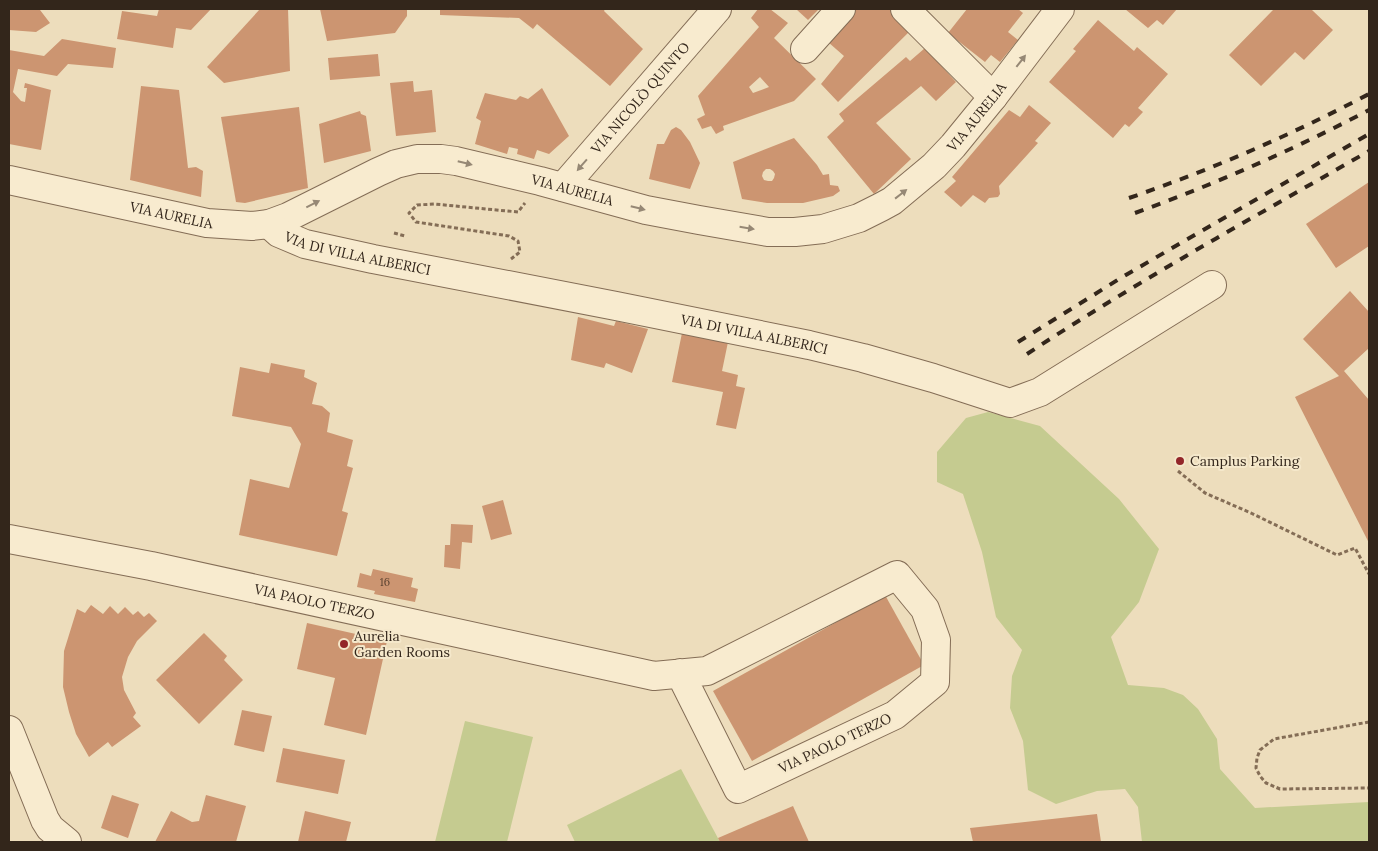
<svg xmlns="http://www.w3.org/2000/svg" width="1378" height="851" viewBox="0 0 1378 851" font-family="Lora,serif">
	<rect width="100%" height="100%" fill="#edddbc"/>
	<!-- green -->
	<g fill="#c5cb90">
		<polygon points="988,412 1040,426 1119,499 1159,549 1139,602 1111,637 1128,685 1164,688 1183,695 1198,709 1217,739 1220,769 1255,808 1369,802 1369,842 1142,842 1138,807 1125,789 1097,791 1056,804 1028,790 1023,741 1010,708 1012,676 1022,650 996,617 982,552 963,494 937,482 937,452 966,418"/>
		<polygon points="465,721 533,737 507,842 435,842"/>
		<polygon points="681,769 720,842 575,842 567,825"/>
	</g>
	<!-- building -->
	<g fill="#cc9571" fill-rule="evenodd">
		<polygon points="9,9 42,9 40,10 50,23 36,32 9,30"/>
		<polygon points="159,9 211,9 191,30 176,28 173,48 117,39 122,11 157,16"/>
		<polygon points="260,9 288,9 290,71 224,83 207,67"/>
		<polygon points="320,9 407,9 407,16 395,33 327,41"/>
		<polygon points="440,9 605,9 604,11 643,49 610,86 537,24 533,29 519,18 440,15"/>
		<path d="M 758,9 L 770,9 L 788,23 L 774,38 L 816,79 L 794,101 L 723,126 L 724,130 L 716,134 L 711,126 L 702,129 L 697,119 L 705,115 L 698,96 L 759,27 L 751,18 ZM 760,77 L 769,87 L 753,93 L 749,87 Z"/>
		<polygon points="796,9 819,9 808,20"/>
		<polygon points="854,9 891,9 912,29 838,102 821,84 844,56 828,42"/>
		<polygon points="967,9 1018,9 1023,13 1008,32 1018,40 1000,62 991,55 985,62 948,33"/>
		<polygon points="1125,9 1177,9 1163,25 1157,20 1148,28"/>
		<polygon points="1274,9 1313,9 1312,10 1333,30 1304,60 1295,52 1261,86 1229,55"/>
		<polygon points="1098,20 1134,51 1137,47 1168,74 1138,108 1143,112 1129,127 1125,124 1113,138 1049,82 1076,51 1073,49"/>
		<polygon points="62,39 116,48 113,68 68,64 57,76 18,69 13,92 21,101 25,102 27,88 24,88 25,83 51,90 41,150 9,144 9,50 44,56"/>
		<polygon points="925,48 956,82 936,101 921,86 876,123 911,159 874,194 827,137 844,121 839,114 906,57 910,61"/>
		<polygon points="378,54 380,76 330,80 328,58"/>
		<polygon points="413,81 414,92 432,90 436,132 396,136 390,83"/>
		<polygon points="141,86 179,90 188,168 196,167 203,171 201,197 130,180"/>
		<polygon points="542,88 569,136 549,154 537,150 534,159 517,154 518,149 509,147 507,154 475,144 481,121 476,118 485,93 516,100 520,96 528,99"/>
		<polygon points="1029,105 1051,123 1035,141 1038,143 999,186 1000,194 998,197 989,198 985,203 973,195 961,207 944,192 956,181 952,177 1009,110 1020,117"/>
		<polygon points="299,107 308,188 245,203 236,202 221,117"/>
		<polygon points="360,111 361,114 366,116 371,151 324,163 319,124"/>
		<polygon points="676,127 681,130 690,142 700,163 690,189 649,179 657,144 664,144 671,130"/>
		<path d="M 794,138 L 817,165 L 823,175 L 829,174 L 830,185 L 838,186 L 840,191 L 833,196 L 803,203 L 767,203 L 742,199 L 733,162 ZM 766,169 L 770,169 L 773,171 L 775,174 L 774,178 L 772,181 L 768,181 L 764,180 L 762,176 L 763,172 Z"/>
		<polygon points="1369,182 1369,246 1336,268 1306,224"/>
		<polygon points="1350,291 1369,312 1369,348 1344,371 1369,400 1369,543 1295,397 1339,376 1303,339"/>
		<polygon points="578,317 614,326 616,321 648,329 632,373 606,363 604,368 571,360"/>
		<polygon points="682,333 728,342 722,371 738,375 736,386 745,388 736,429 716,425 723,392 672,382"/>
		<polygon points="271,363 305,370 304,377 317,383 312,404 322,406 330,413 327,432 353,440 347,466 353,468 342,511 348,513 337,556 239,535 250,479 289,488 301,444 291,427 232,416 240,367 269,373"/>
		<polygon points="503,500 512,534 491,540 482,506"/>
		<polygon points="451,524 473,525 472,543 462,542 460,569 444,567 445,545 450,545"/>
		<polygon points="373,569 413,578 411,587 418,589 415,602 374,594 375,591 357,587 360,573 371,576"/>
		<polygon points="885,595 924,665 752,761 713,691"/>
		<polygon points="91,605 103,614 110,606 118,614 125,607 133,615 138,611 144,617 149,613 157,621 137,641 128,657 122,677 124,690 136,713 133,717 141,726 112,747 108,742 89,757 76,734 69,712 63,687 64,651 77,609 85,613"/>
		<polygon points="307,623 387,641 366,735 324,725 335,678 297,669"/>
		<polygon points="204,633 227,656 224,660 243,680 199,724 156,680"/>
		<polygon points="242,710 272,716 264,752 234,745"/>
		<polygon points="283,748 345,760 338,794 276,782"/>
		<polygon points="112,795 139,804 128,838 101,828"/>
		<polygon points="206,795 246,806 236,842 155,842 171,811 192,822 199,821"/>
		<polygon points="793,806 809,842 720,842 718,838"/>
		<polygon points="305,811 351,822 346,842 298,842"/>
		<polygon points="1097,814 1101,842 973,842 970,828"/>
	</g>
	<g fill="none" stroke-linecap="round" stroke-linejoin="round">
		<!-- minor casing -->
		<g stroke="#846d56" stroke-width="30">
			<g id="minor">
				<polyline points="905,9 993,97"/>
				<polyline points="805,49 841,9"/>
				<path id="s1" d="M 9,180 L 207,223 L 252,226 L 269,224 L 288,217 L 378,172 L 396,164 L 417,159 L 441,159 L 456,161 L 540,181 L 646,210 L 699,220 L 768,232 L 795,232 L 823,229 L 859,218 L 881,207 L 892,201 L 934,166 L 953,146 L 993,97 L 1060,9"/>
				<path id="s2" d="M 563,187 L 717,9"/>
				<path id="s3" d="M 269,224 L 279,233 L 305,244 L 373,259 L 616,306 L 809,345 L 863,358 L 933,378 L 1010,403 L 1040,392 L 1212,285"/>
				<path id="s4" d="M 9,539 L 151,566 L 654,676 L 707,671 L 897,575 L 925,609 L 936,640 L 935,682 L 895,715 L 738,789 L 680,673"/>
				<polyline points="9,730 45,820 50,828 67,842"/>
			</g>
		</g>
		<!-- path -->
		<g stroke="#846d56" stroke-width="3" stroke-dasharray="4 2.5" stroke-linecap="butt">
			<polyline points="394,233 405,236"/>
			<polyline points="511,259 520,252 518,241 509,236 416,222 409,213 417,205 434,204 518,212 525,203"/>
			<polyline points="1178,471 1205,493 1251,513 1337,555 1355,548 1369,574"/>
			<polyline points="1369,722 1274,739 1260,750 1257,758 1256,768 1260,776 1266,783 1280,789 1369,788"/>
		</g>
		<!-- minor -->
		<use href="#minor" stroke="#f8ebcf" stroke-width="28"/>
		<!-- rail -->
		<g stroke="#33261b" stroke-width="4" stroke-dasharray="9 9" stroke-linecap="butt">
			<path d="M 1129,198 C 1213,169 1291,135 1369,94"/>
			<path d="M 1135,213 C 1215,184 1293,150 1369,110"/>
			<polyline points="1018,342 1124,276 1369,134"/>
			<path d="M 1027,354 C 1138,281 1254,217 1369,151"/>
		</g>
	</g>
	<!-- one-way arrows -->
	<defs><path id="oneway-solid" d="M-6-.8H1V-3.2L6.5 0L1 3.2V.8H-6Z" transform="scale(1.25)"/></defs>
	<g fill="#968875">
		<use href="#oneway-solid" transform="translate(1021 61) rotate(-52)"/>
		<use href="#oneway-solid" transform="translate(465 163) rotate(14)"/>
		<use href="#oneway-solid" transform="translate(582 165) rotate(131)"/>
		<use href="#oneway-solid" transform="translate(901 194) rotate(-38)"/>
		<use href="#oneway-solid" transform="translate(313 204) rotate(-27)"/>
		<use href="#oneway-solid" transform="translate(638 208) rotate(14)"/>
		<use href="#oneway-solid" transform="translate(747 228) rotate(9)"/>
	</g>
	<!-- markers -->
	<g fill="#932629" stroke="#f5e8cb" stroke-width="2">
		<circle cx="1180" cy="461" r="5"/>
		<circle cx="344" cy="644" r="5"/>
	</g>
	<g text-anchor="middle" stroke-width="4" stroke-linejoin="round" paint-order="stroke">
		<!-- number labels -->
		<g font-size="11" fill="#594230">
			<text x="385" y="586">16</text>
		</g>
		<!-- street labels -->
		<g font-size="14" fill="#33261b" stroke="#f5e8cb">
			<text dy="5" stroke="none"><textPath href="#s2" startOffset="118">VIA NICOLÒ QUINTO</textPath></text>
			<text dy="5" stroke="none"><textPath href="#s1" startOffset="1036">VIA AURELIA</textPath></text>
			<text dy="5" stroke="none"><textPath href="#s1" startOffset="586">VIA AURELIA</textPath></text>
			<text dy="5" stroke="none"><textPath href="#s1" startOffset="166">VIA AURELIA</textPath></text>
			<text dy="5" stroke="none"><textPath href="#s3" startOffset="95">VIA DI VILLA ALBERICI</textPath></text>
			<text dy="5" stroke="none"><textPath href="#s3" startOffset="500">VIA DI VILLA ALBERICI</textPath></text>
			<text dy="5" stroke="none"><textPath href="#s4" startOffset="312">VIA PAOLO TERZO</textPath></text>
			<text transform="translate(835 743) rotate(-25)" y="5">VIA PAOLO TERZO</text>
		</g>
		<!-- poi labels -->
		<g font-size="14" fill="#33261b" stroke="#f5e8cb" text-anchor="start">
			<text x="1190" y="466">Camplus Parking</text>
			<text x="354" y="641">Aurelia<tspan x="354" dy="16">Garden Rooms</tspan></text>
		</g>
	</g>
	<!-- border -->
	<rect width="1378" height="851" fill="none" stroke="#33261b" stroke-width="20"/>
</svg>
